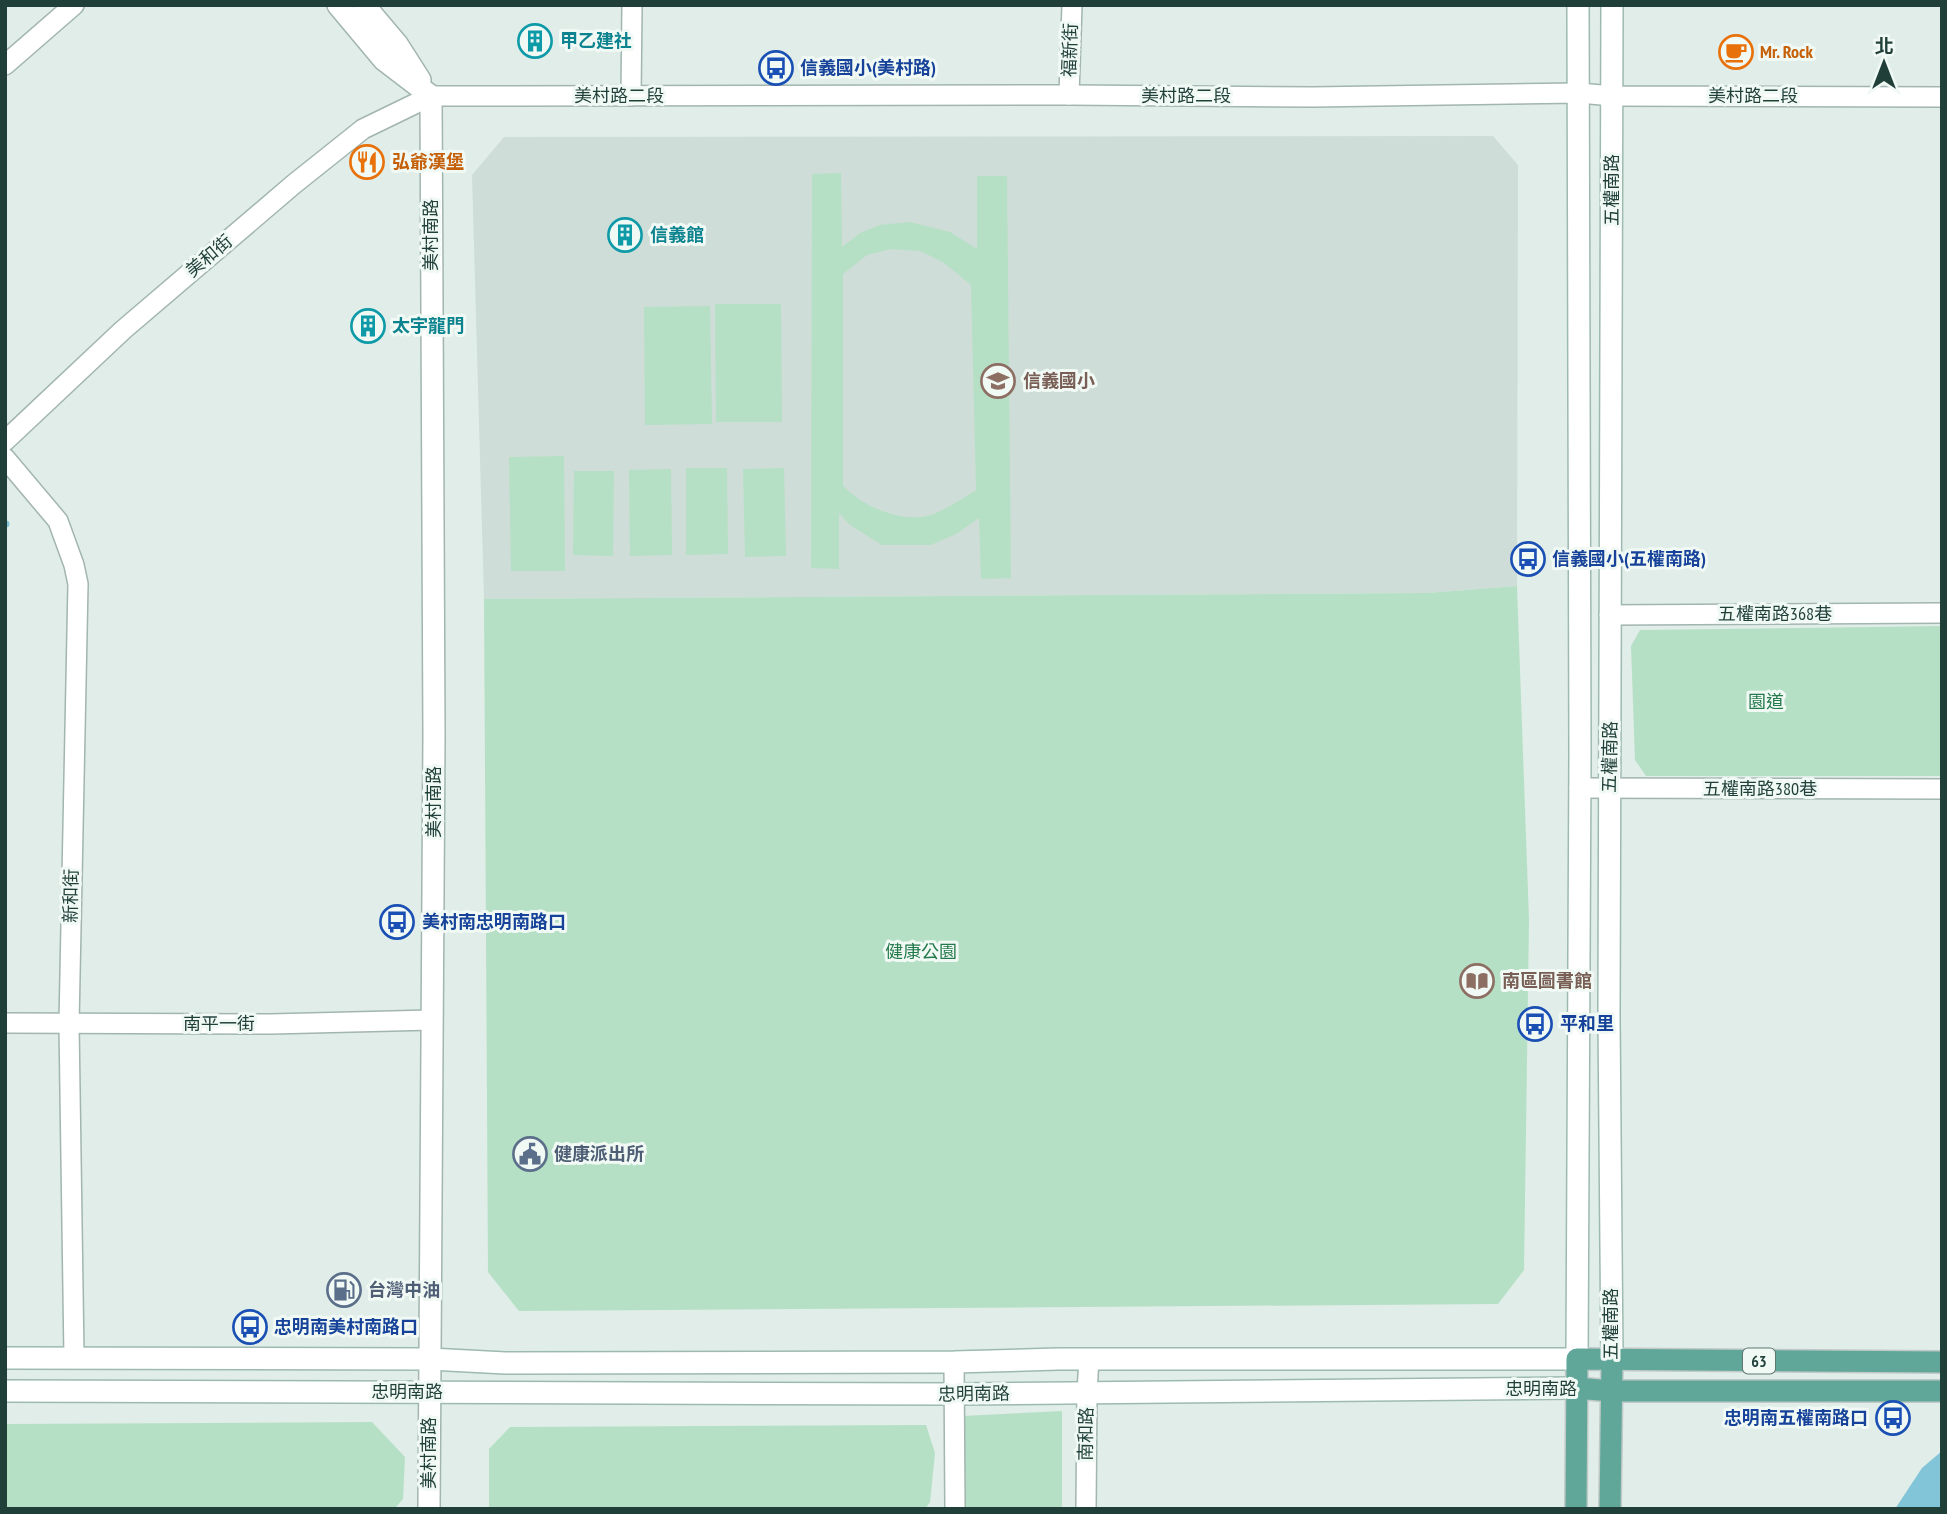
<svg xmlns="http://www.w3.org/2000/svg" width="1947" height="1514" viewBox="0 0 1947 1514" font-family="'PT Sans Narrow','Noto Sans TC',sans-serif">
	<rect width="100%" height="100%" fill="#e0ede8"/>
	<!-- built -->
	<polygon fill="#ceddd7" points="1493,136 1518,165 1517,586 1427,593 484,599 472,175 504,137"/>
	<!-- green -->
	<g fill="#b6e0c5" fill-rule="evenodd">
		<path d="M 841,173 L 842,247 L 860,233 L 880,225 L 910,222 L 950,232 L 977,249 L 977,176 L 1007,176 L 1011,578 L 981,579 L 979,518 L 956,534 L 931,545 L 882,545 L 850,525 L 839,513 L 839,569 L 811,568 L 812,174 ZM 891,249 L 920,251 L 943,262 L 971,285 L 976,490 C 965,497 939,514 927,516 C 898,522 863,506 843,486 L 843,274 L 867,255 Z"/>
		<polygon points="715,304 781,304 782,422 716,422"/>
		<polygon points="710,306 712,424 645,425 644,307"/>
		<polygon points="564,456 565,571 511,571 509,457"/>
		<polygon points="686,468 727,468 728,554 686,555"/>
		<polygon points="784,468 786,556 745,557 743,469"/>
		<polygon points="671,469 672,555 630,556 629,470"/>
		<polygon points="574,471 614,471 613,556 573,555"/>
		<polygon points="1517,586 1529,920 1524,1270 1498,1304 519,1311 488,1272 484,599 1427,593"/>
		<polygon points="1942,626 1942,776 1646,776 1635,760 1631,646 1640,630"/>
		<polygon points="1062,1411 1062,1509 961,1509 962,1416"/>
		<polygon points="372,1422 405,1457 403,1499 394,1509 5,1509 5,1424"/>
		<polygon points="926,1425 935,1453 930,1502 925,1509 489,1509 489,1449 510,1427"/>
	</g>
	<!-- water -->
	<polygon fill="#82c4d8" points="1942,1451 1942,1509 1895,1509 1922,1468"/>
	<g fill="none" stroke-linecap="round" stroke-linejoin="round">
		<!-- stream -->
		<polyline stroke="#82c4d8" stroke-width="7" points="5,524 6,524"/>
		<!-- minor casing -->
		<g stroke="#a2b5b0" stroke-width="22">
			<g id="minor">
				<polyline points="5,65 74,5"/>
				<polyline points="1069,95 1072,5"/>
				<polyline points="631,96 632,5"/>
				<polyline points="5,441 123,330 294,184 363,129 431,96 1069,95 1313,97 1579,93 1613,96 1942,97"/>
				<polyline points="5,458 58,521 74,565 78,584 69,1024 74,1357"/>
				<polyline points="1609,615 1942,613"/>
				<polyline points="1579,788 1942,789"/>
				<polyline points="5,1023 271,1024 432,1020"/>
				<polyline points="954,1362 955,1509"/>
				<polyline points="1086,1509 1087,1392 1089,1359"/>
			</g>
		</g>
		<!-- tertiary casing -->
		<g stroke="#a2b5b0" stroke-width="24">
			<g id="tertiary">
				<polyline points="338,5 384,60 431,96"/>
				<polyline points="364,5 397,44 420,80"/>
				<polyline points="429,1509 434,736 431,96"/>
			</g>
		</g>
		<!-- secondary casing -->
		<g stroke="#9dbab1" stroke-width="24">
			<g id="secondary">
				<polyline points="5,1358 430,1359 505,1363 954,1362 1058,1359 1577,1359 1580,755 1578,5"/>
				<polyline points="1612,1360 1609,1018 1612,5"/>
				<polyline points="5,1391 954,1394 1576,1388"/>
			</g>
		</g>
		<!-- primary casing -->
		<g stroke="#c0c9c7" stroke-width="24">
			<g id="primary">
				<polyline points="1576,1388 1611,1391 1942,1391"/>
				<polyline points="1576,1509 1577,1359 1942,1362"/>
				<polyline points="1610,1509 1612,1360"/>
			</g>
		</g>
		<!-- minor -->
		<use href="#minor" stroke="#fff" stroke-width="19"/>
		<!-- tertiary -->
		<use href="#tertiary" stroke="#fff" stroke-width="21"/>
		<!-- secondary -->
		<use href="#secondary" stroke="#fff" stroke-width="21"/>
		<!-- primary -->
		<use href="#primary" stroke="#60a79a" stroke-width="21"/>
	</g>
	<!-- icons -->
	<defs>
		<g id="building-ring" transform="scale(1.75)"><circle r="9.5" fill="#f1f9f5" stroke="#0f9aa8" stroke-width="1.5"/><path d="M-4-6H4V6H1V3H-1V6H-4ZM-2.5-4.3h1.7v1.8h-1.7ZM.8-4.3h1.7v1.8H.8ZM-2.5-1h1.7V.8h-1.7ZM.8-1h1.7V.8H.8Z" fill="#0f9aa8"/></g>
		<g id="cafe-ring" transform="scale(1.75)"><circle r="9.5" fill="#f1f9f5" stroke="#e8710a" stroke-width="1.5"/><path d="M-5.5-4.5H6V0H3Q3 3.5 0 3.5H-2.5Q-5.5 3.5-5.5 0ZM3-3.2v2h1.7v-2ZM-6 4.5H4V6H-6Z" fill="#e8710a"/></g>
		<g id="bus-ring" transform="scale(1.75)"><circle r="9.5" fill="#f1f9f5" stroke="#1a4fb4" stroke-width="1.5"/><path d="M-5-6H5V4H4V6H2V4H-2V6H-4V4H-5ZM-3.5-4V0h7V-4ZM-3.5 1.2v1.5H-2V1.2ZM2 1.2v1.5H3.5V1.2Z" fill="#1a4fb4"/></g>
		<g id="restaurant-ring" transform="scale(1.75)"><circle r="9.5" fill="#f1f9f5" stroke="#e8710a" stroke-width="1.5"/><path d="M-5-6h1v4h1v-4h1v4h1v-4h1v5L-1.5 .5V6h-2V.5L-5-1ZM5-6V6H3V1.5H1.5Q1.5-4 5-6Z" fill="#e8710a"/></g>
		<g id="school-ring" transform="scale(1.75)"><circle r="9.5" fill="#f1f9f5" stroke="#8d6e63" stroke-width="1.5"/><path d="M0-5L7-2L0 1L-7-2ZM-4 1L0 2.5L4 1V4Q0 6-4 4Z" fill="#8d6e63"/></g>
		<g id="library-ring" transform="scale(1.75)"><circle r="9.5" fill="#f1f9f5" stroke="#8d6e63" stroke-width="1.5"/><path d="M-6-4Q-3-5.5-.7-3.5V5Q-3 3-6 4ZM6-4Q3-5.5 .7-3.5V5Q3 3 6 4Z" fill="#8d6e63"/></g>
		<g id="civic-ring" transform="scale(1.75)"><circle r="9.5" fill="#f1f9f5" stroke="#5c6f8a" stroke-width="1.5"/><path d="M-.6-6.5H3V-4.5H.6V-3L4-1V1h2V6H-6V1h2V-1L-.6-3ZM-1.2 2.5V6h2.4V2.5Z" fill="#5c6f8a"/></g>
		<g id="fuel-ring" transform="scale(1.75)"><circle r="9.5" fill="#f1f9f5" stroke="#5c6f8a" stroke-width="1.5"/><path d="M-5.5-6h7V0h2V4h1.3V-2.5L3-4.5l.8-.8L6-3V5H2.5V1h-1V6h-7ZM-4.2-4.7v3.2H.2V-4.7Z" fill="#5c6f8a"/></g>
	</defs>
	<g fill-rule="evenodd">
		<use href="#building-ring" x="535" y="41"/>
		<use href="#cafe-ring" x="1736" y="52"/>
		<use href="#bus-ring" x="776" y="68"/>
		<use href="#restaurant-ring" x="367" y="162"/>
		<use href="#building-ring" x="625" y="235"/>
		<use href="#building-ring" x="368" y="326"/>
		<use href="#school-ring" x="998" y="381"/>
		<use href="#bus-ring" x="1528" y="559"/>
		<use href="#bus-ring" x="397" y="922"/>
		<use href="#library-ring" x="1477" y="981"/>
		<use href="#bus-ring" x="1535" y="1024"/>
		<use href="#civic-ring" x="530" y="1154"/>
		<use href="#fuel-ring" x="344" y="1290"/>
		<use href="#bus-ring" x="250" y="1327"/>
		<use href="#bus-ring" x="1893" y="1418"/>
	</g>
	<g text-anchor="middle" stroke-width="6" stroke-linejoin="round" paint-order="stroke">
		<!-- shield labels -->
		<rect fill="#f1f9f5" stroke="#5e7771" stroke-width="2" x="1743" y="1348.5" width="32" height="25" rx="5"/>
		<g font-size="16" font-weight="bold" fill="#1f3f38">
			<text x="1759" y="1367">63</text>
		</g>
		<!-- culture labels -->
		<g font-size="18" font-weight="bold" fill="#0d838f" stroke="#f1f9f5" text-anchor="start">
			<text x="560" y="47">甲乙建社</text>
			<text x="650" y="241">信義館</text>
			<text x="392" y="332">太宇龍門</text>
		</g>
		<!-- street labels -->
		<g font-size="18" fill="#1f3f38" stroke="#f1f9f5">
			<text transform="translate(1070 50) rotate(-88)" y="6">福新街</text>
			<text x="619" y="102">美村路二段</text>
			<text x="1186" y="102">美村路二段</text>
			<text x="1753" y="102">美村路二段</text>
			<text transform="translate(1612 190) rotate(-90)" y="6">五權南路</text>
			<text transform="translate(431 235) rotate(-90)" y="6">美村南路</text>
			<text transform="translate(209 256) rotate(-40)" y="6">美和街</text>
			<text x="1775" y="620">五權南路368巷</text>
			<text transform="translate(1610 757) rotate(-89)" y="6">五權南路</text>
			<text x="1760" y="795">五權南路380巷</text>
			<text transform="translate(434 802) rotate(-90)" y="6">美村南路</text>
			<text transform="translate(71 896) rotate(-89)" y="6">新和街</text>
			<text x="219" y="1030">南平一街</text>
			<text transform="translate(1611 1324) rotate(-90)" y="6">五權南路</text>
			<text x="1541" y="1395">忠明南路</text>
			<text x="407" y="1398">忠明南路</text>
			<text transform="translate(974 1394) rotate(-1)" y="6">忠明南路</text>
			<text transform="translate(1086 1434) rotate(-89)" y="6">南和路</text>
			<text transform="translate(429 1453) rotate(-90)" y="6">美村南路</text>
		</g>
		<!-- food labels -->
		<g font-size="18" font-weight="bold" fill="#c56008" stroke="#f1f9f5" text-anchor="start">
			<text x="1760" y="58">Mr. Rock</text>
			<text x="392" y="168">弘爺漢堡</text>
		</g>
		<!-- transit labels -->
		<g font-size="18" font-weight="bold" fill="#164399" stroke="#f1f9f5" text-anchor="start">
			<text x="800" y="74">信義國小(美村路)</text>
			<text x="1552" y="565">信義國小(五權南路)</text>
			<text x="422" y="928">美村南忠明南路口</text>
			<text x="1560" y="1030">平和里</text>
			<text x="274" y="1333">忠明南美村南路口</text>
			<text x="1868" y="1424" text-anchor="end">忠明南五權南路口</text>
		</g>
		<!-- education labels -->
		<g font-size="18" font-weight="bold" fill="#785e54" stroke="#f1f9f5" text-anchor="start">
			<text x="1023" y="387">信義國小</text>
			<text x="1502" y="987">南區圖書館</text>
		</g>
		<!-- park labels -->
		<g font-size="18" fill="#257a4c" stroke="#f1f9f5">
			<text x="1766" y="708">園道</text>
			<text x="921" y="958">健康公園</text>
		</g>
		<!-- service labels -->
		<g font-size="18" font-weight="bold" fill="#4e5e75" stroke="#f1f9f5" text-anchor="start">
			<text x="554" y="1160">健康派出所</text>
			<text x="368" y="1296">台灣中油</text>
		</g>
	</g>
	<!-- border -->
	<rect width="1947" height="1514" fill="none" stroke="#1f3f38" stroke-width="14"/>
	<!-- north arrow -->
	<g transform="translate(1884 63)" stroke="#f1f9f5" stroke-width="5" paint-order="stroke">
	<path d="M0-5L12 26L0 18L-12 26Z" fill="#1f3f38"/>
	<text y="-10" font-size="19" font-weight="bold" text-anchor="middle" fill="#1f3f38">北</text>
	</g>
</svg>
